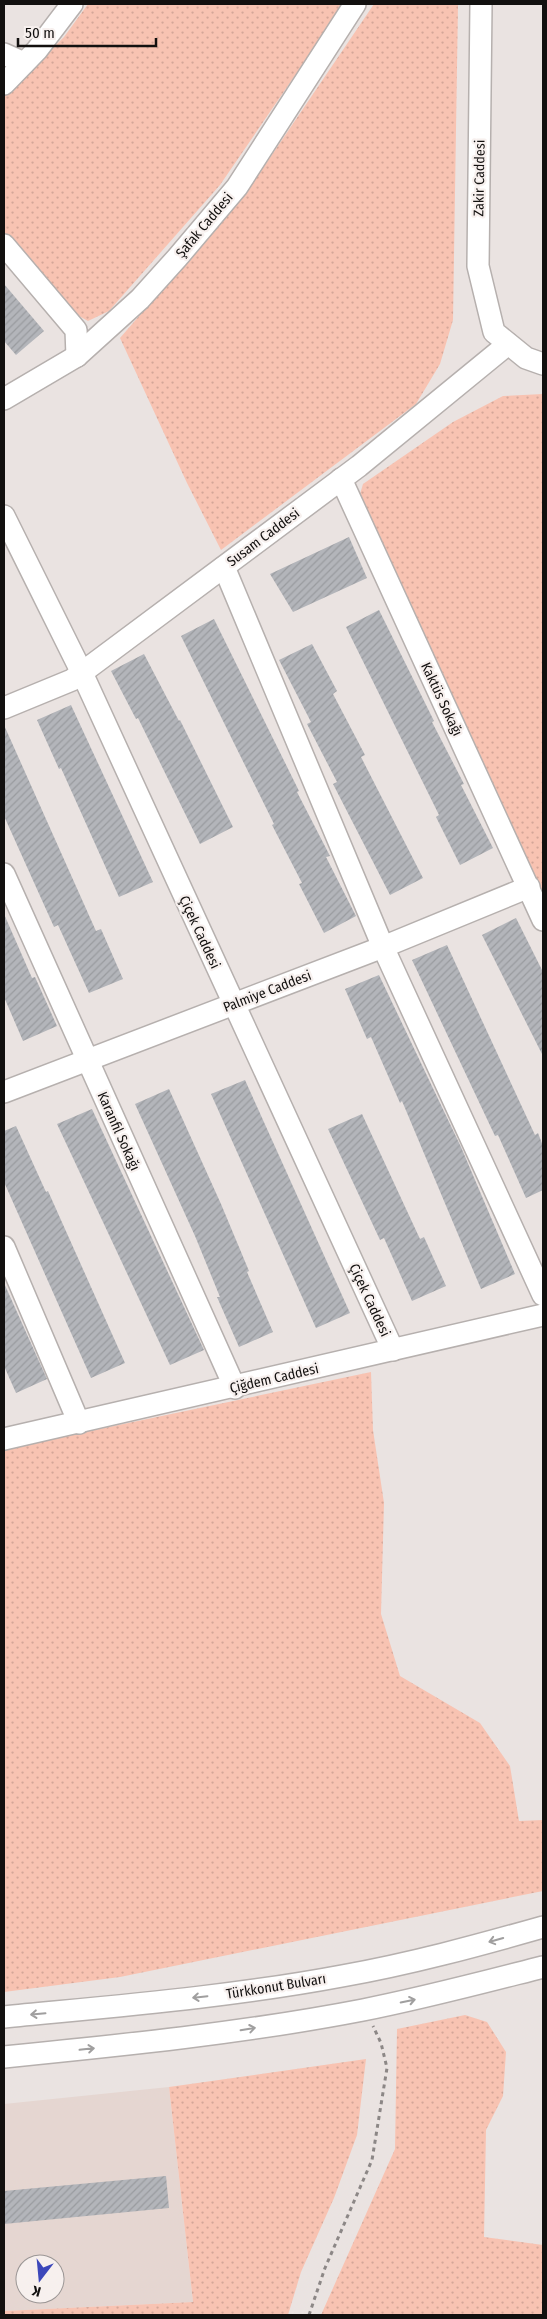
<svg xmlns="http://www.w3.org/2000/svg" width="547" height="2319" viewBox="0 0 547 2319" font-family="'Fira Sans Condensed',sans-serif">
	<defs>
		<pattern id="grass-dots" width="8" height="8" patternUnits="userSpaceOnUse" patternTransform="scale(1.25)"><rect width="8" height="8" fill="#f8c3b2"/><path d="M2 2h.1M6 6h.1" fill="none" stroke="#d4a698" stroke-width="1.8" stroke-linecap="round"/></pattern>
		<pattern id="building-hatch" width="6" height="6" patternUnits="userSpaceOnUse" patternTransform="scale(1.25)"><rect width="6" height="6" fill="#b3b5ba"/><path d="M-1 1l2-2M0 6l6-6M5 7l2-2" fill="none" stroke="#999b9f"/></pattern>
	</defs>
	<rect width="100%" height="100%" fill="#eae3e1"/>
	<!-- built -->
	<path fill="#e5d6d1" fill-rule="evenodd" d="M 169,2087 L 193,2302 L 4,2311 L 4,2104 ZM 25,2264 L 55,2264 L 55,2294 L 25,2294 Z"/>
	<!-- grass -->
	<g fill="url(#grass-dots)">
		<polygon points="88,4 344,4 220,185 109,311 88,321 70,311 4,232 4,96 64,37"/>
		<polygon points="374,4 458,4 453,320 440,364 416,404 221,550 187,483 120,338 246,193"/>
		<polygon points="543,394 543,900 360,494 363,484 453,422 503,396"/>
		<polygon points="371,1372 373,1430 384,1503 381,1614 400,1676 480,1723 510,1766 519,1821 543,1820 543,1891 120,1977 4,1992 4,1449"/>
		<polygon points="465,2015 487,2022 506,2052 503,2096 486,2130 484,2237 543,2245 543,2315 321,2315 395,2149 397,2029"/>
		<polygon points="366,2059 357,2135 334,2198 301,2272 288,2315 4,2315 4,2311 193,2302 169,2087"/>
	</g>
	<!-- building -->
	<g fill="url(#building-hatch)">
		<polygon points="4,284 44,331 16,355 4,341"/>
		<polygon points="349,537 367,578 293,612 270,574"/>
		<polygon points="379,610 434,721 432,722 464,784 461,785 493,848 460,865 436,817 439,815 346,627"/>
		<polygon points="214,619 299,791 297,792 330,856 326,857 356,916 324,933 299,884 302,883 272,825 274,824 181,636"/>
		<polygon points="312,644 337,691 333,694 365,755 361,757 423,878 390,895 333,784 337,782 307,724 311,722 279,660"/>
		<polygon points="144,654 179,721 180,720 233,827 200,844 138,718 136,719 111,671"/>
		<polygon points="71,705 153,882 119,897 61,768 59,769 37,720"/>
		<polygon points="4,725 96,931 101,929 123,979 89,993 58,925 54,927 4,816"/>
		<polygon points="4,914 32,978 35,977 57,1026 23,1041 4,997"/>
		<polygon points="516,918 543,972 543,1056 482,935"/>
		<polygon points="447,945 535,1135 538,1133 543,1146 543,1190 526,1198 498,1135 495,1136 412,960"/>
		<polygon points="379,975 461,1147 515,1274 481,1289 402,1101 400,1103 371,1037 367,1039 345,989"/>
		<polygon points="245,1080 350,1313 316,1328 211,1094"/>
		<polygon points="169,1089 221,1204 249,1271 247,1272 273,1332 239,1347 217,1297 220,1297 195,1236 135,1104"/>
		<polygon points="92,1109 204,1350 170,1365 57,1124"/>
		<polygon points="362,1114 420,1239 424,1237 446,1286 412,1301 384,1238 380,1240 328,1129"/>
		<polygon points="16,1126 46,1192 48,1191 125,1363 91,1378 4,1182 4,1131"/>
		<polygon points="4,1283 47,1379 16,1393 4,1366"/>
		<polygon points="166,2176 169,2208 4,2224 4,2191"/>
	</g>
	<g fill="none" stroke-linecap="round" stroke-linejoin="round">
		<!-- minor casing -->
		<g stroke="#b6b0ae" stroke-width="24">
			<g id="minor">
				<polyline points="481,4 478,266 494,332 526,358 543,364"/>
				<polyline points="4,54 24,63"/>
				<polyline points="4,84 37,50 72,4"/>
				<polyline points="4,245 76,330 77,356"/>
				<polyline points="4,399 77,356 140,299 177,258 237,187 355,4"/>
				<polyline points="341,479 543,920"/>
				<polyline points="4,516 82,673 393,1350"/>
				<polyline points="224,567 383,947 543,1295"/>
				<polyline points="4,708 72,680 359,466 508,344"/>
				<polyline points="4,874 235,1388"/>
				<polyline points="4,1092 383,947 529,887"/>
				<polyline points="4,1247 79,1423"/>
				<polyline points="4,1439 543,1315"/>
				<path d="M 4,2017 C 116,2006 230,1997 342,1976 C 410,1964 476,1946 543,1927"/>
				<path d="M 4,2057 C 124,2045 244,2033 363,2010 C 424,1998 484,1982 543,1967"/>
			</g>
		</g>
		<!-- path -->
		<polyline stroke="#8c8786" stroke-width="3" stroke-dasharray="4 4" stroke-linecap="butt" points="309,2315 325,2268 372,2160 387,2068 381,2043 373,2026"/>
		<!-- minor -->
		<use href="#minor" stroke="#fff" stroke-width="21"/>
	</g>
	<!-- one-way arrows -->
	<defs><path id="oneway-shaft" d="M-6 0H5M1.5-3L5.5 0L1.5 3" fill="none" stroke-width="1.6" stroke-linecap="round" stroke-linejoin="round" transform="scale(1.25)"/></defs>
	<g stroke="#a09f9f">
		<use href="#oneway-shaft" transform="translate(496 1940) rotate(164)"/>
		<use href="#oneway-shaft" transform="translate(200 1997) rotate(174)"/>
		<use href="#oneway-shaft" transform="translate(408 2001) rotate(-12)"/>
		<use href="#oneway-shaft" transform="translate(38 2014) rotate(175)"/>
		<use href="#oneway-shaft" transform="translate(248 2029) rotate(-9)"/>
		<use href="#oneway-shaft" transform="translate(87 2049) rotate(-6)"/>
	</g>
	<g text-anchor="middle" stroke-width="4.5" stroke-linejoin="round" paint-order="stroke">
		<!-- street labels -->
		<g font-size="14" fill="#12100f" stroke="#f7f0ee">
			<text transform="translate(479 178) rotate(-89)" y="5">Zakir Caddesi</text>
			<text transform="translate(204 225) rotate(-50)" y="5">Şafak Caddesi</text>
			<text transform="translate(263 537) rotate(-37)" y="5">Susam Caddesi</text>
			<text transform="translate(442 699) rotate(65)" y="5">Kaktüs Sokağı</text>
			<text transform="translate(200 932) rotate(65)" y="5">Çiçek Caddesi</text>
			<text transform="translate(267 991) rotate(-21)" y="5">Palmiye Caddesi</text>
			<text transform="translate(119 1131) rotate(66)" y="5">Karanfil Sokağı</text>
			<text transform="translate(370 1300) rotate(65)" y="5">Çiçek Caddesi</text>
			<text transform="translate(274 1378) rotate(-13)" y="5">Çiğdem Caddesi</text>
			<text transform="translate(276 1986) rotate(-9)" y="5">Türkkonut Bulvarı</text>
		</g>
	</g>
	<!-- border -->
	<rect width="547" height="2319" fill="none" stroke="#12100f" stroke-width="10"/>
	<!-- north arrow -->
	<g transform="translate(40 2279) rotate(196)"><circle r="24" fill="#f7f0ee" stroke="#9b9695"/>
	<path d="M0-4L9 19L0 12L-9 19Z" fill="#3c47ba"/>
	<text y="-8" font-size="14" font-weight="bold" text-anchor="middle" fill="#12100f">K</text>
	</g>
	<!-- scale -->
	<path d="M18 38v8h138v-8" fill="none" stroke="#12100f" stroke-width="2.5"/>
	<text x="25" y="38" font-size="15" fill="#12100f" stroke="#f7f0ee" stroke-width="4" paint-order="stroke">50 m</text>
</svg>
